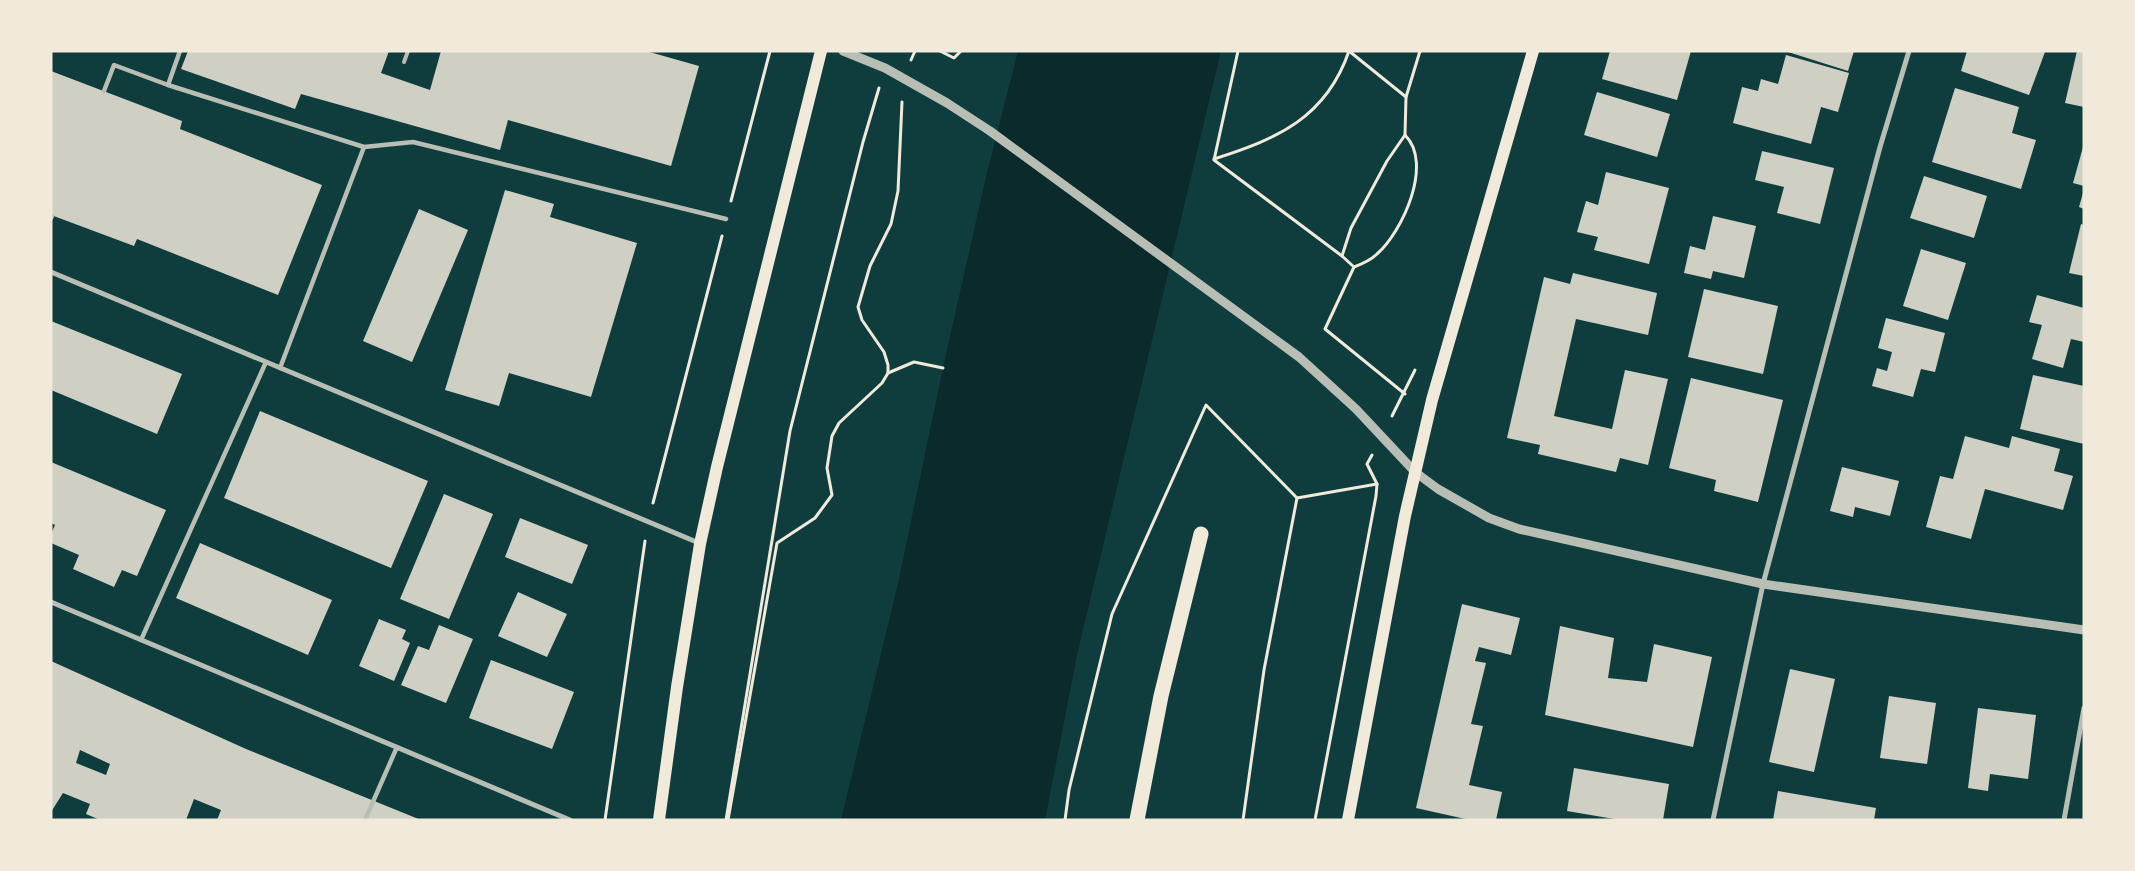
<svg xmlns="http://www.w3.org/2000/svg" width="2135" height="871" viewBox="0 0 2135 871" font-family="'Archivo Narrow',sans-serif">
	<rect width="100%" height="100%" fill="#0f3d3e"/>
	<!-- water -->
	<polygon fill="#0a2a2b" points="1018,51 1221,51 1077,655 1045,820 841,820 899,579 943,368 985,181"/>
	<!-- building -->
	<g fill="#cfcfc3" fill-rule="evenodd">
		<polygon points="188,51 389,51 381,73 430,90 441,51 646,51 699,66 671,166 508,120 500,150 301,94 295,109 181,69"/>
		<polygon points="1610,51 1691,51 1677,100 1602,79"/>
		<polygon points="1785,51 1854,51 1848,71"/>
		<polygon points="1967,51 2041,51 2045,52 2029,95 1961,71"/>
		<polygon points="2077,51 2084,51 2084,107 2065,103"/>
		<polygon points="1786,55 1849,73 1838,112 1821,107 1811,144 1733,123 1742,87 1758,91 1761,79 1778,84"/>
		<polygon points="51,71 182,121 180,129 322,185 278,295 137,239 134,246 51,215"/>
		<polygon points="1955,88 2019,107 2012,133 2036,140 2021,189 1932,162"/>
		<polygon points="1597,92 1670,114 1657,157 1584,135"/>
		<polygon points="2083,147 2084,148 2084,186 2073,183"/>
		<polygon points="1762,151 1834,168 1820,224 1777,213 1784,187 1755,180"/>
		<polygon points="1606,172 1669,188 1649,264 1594,250 1598,237 1577,232 1586,201 1598,205"/>
		<polygon points="1924,176 1987,196 1974,238 1910,218"/>
		<polygon points="505,190 554,204 550,217 637,243 591,397 509,373 499,406 445,390"/>
		<polygon points="2083,193 2084,193 2084,209 2079,207"/>
		<polygon points="419,209 468,230 412,362 363,341"/>
		<polygon points="1713,216 1756,226 1744,278 1713,271 1711,279 1684,273 1690,246 1705,250"/>
		<polygon points="2081,224 2084,225 2084,276 2069,273"/>
		<polygon points="1921,249 1966,263 1948,320 1903,306"/>
		<polygon points="1573,273 1657,293 1648,335 1576,319 1554,416 1612,429 1625,370 1668,379 1648,465 1620,458 1616,472 1538,454 1540,445 1507,438 1544,277 1570,284"/>
		<polygon points="1704,289 1778,306 1763,374 1688,357"/>
		<polygon points="2037,295 2084,308 2084,342 2071,339 2063,368 2032,359 2042,325 2029,322"/>
		<polygon points="1886,318 1945,333 1935,372 1921,369 1913,397 1872,386 1877,368 1887,371 1892,352 1878,348"/>
		<polygon points="51,321 182,374 157,434 51,390"/>
		<polygon points="2033,375 2084,386 2084,444 2020,429"/>
		<polygon points="1691,378 1783,400 1758,502 1714,491 1716,480 1669,468"/>
		<polygon points="260,411 428,481 391,568 224,498"/>
		<polygon points="1965,436 2009,448 2012,436 2060,449 2054,471 2073,476 2063,510 1985,489 1971,539 1926,527 1940,476 1953,479"/>
		<polygon points="51,462 166,510 137,576 122,570 114,587 73,569 79,555 51,543 51,534 55,525 51,523"/>
		<polygon points="1842,467 1899,481 1890,516 1855,507 1853,517 1830,511"/>
		<polygon points="444,494 493,514 449,619 400,599"/>
		<polygon points="520,518 588,545 572,584 505,557"/>
		<polygon points="200,543 332,600 308,655 176,598"/>
		<polygon points="518,592 567,614 547,657 498,636"/>
		<polygon points="1462,604 1520,618 1511,655 1479,647 1475,661 1486,663 1471,724 1483,726 1469,785 1502,792 1496,820 1470,820 1416,808"/>
		<polygon points="379,619 406,630 402,639 410,643 394,681 359,666"/>
		<polygon points="439,625 473,639 446,703 401,685 418,646 429,650"/>
		<polygon points="1560,626 1614,638 1608,678 1647,682 1654,644 1712,657 1693,747 1545,715"/>
		<polygon points="491,660 574,692 552,749 469,718"/>
		<path d="M 51,661 L 246,749 L 421,820 L 217,820 L 221,810 L 194,799 L 186,820 L 100,820 L 86,814 L 90,804 L 63,793 L 51,812 ZM 80,750 L 110,764 L 106,775 L 76,763 Z"/>
		<polygon points="1790,669 1835,679 1814,772 1769,762"/>
		<polygon points="1889,696 1936,703 1927,764 1880,758"/>
		<polygon points="1978,708 2036,715 2028,779 1990,774 1988,791 1968,788"/>
		<polygon points="1574,768 1669,784 1663,820 1620,820 1567,811"/>
		<polygon points="1778,791 1876,808 1874,820 1773,820"/>
	</g>
	<g fill="none" stroke-linecap="round" stroke-linejoin="round">
		<!-- path -->
		<g stroke="#f1e9da" stroke-width="3">
			<polyline points="940,51 954,58 961,51"/>
			<polyline points="1238,51 1214,160 1342,256"/>
			<polyline points="1349,51 1406,97"/>
			<polyline points="911,60 915,51"/>
			<path d="M 1214,159 C 1277,139 1326,118 1349,51"/>
			<polyline points="731,201 770,51"/>
			<path d="M 1354,267 C 1362,264 1370,261 1377,254 C 1402,232 1434,164 1405,135"/>
			<polyline points="888,373 914,362 943,368"/>
			<polyline points="1405,394 1325,329 1354,267 1342,256 1351,228 1387,161 1405,135 1406,97 1420,51"/>
			<polyline points="1392,416 1415,370"/>
			<polyline points="653,503 722,236"/>
			<polyline points="605,820 645,541"/>
			<polyline points="726,820 790,431 863,142 879,88"/>
			<polyline points="728,820 777,543 815,518 832,495 827,468 832,436 839,423 882,383 888,373 888,365 884,352 862,320 858,307 870,266 891,224 898,191 902,102"/>
			<polyline points="1065,820 1069,790 1112,614 1206,405 1297,498 1377,484"/>
			<polyline points="1243,820 1264,670 1297,498"/>
			<polyline points="1315,820 1376,496 1377,484 1367,464 1372,455"/>
		</g>
		<!-- service -->
		<polyline stroke="#b8beb3" stroke-width="4" points="404,62 408,51"/>
		<!-- pedestrian -->
		<g stroke="#b8beb3" stroke-width="4.5">
			<polyline points="180,51 168,85 364,147 413,142 726,219"/>
			<polyline points="104,91 114,65 168,85"/>
			<polyline points="51,218 52,216"/>
			<polyline points="280,368 364,147"/>
			<polyline points="141,640 266,362"/>
			<polyline points="365,820 397,747"/>
		</g>
		<!-- minor -->
		<g stroke="#b8beb3" stroke-width="5">
			<polyline points="51,272 699,543"/>
			<polyline points="51,602 570,820"/>
			<polyline points="1713,820 1763,584 1880,147 1909,51"/>
			<polyline points="2064,820 2084,708"/>
		</g>
		<!-- tertiary -->
		<polyline stroke="#b8beb3" stroke-width="9" points="843,51 885,68 947,103 990,131 1299,357 1356,409 1415,472 1438,489 1489,518 1519,529 1763,584 2084,630"/>
		<!-- primary -->
		<g stroke="#f1e9da" stroke-width="12">
			<polyline points="659,820 677,687 700,544 717,467 821,51"/>
			<polyline points="1348,820 1405,516 1432,400 1533,51"/>
		</g>
		<!-- motorway -->
		<polyline stroke="#f1e9da" stroke-width="15" points="1137,820 1161,696 1201,534"/>
	</g>
	<!-- border -->
	<rect width="2135" height="871" fill="none" stroke="#f1e9da" stroke-width="105"/>
</svg>
